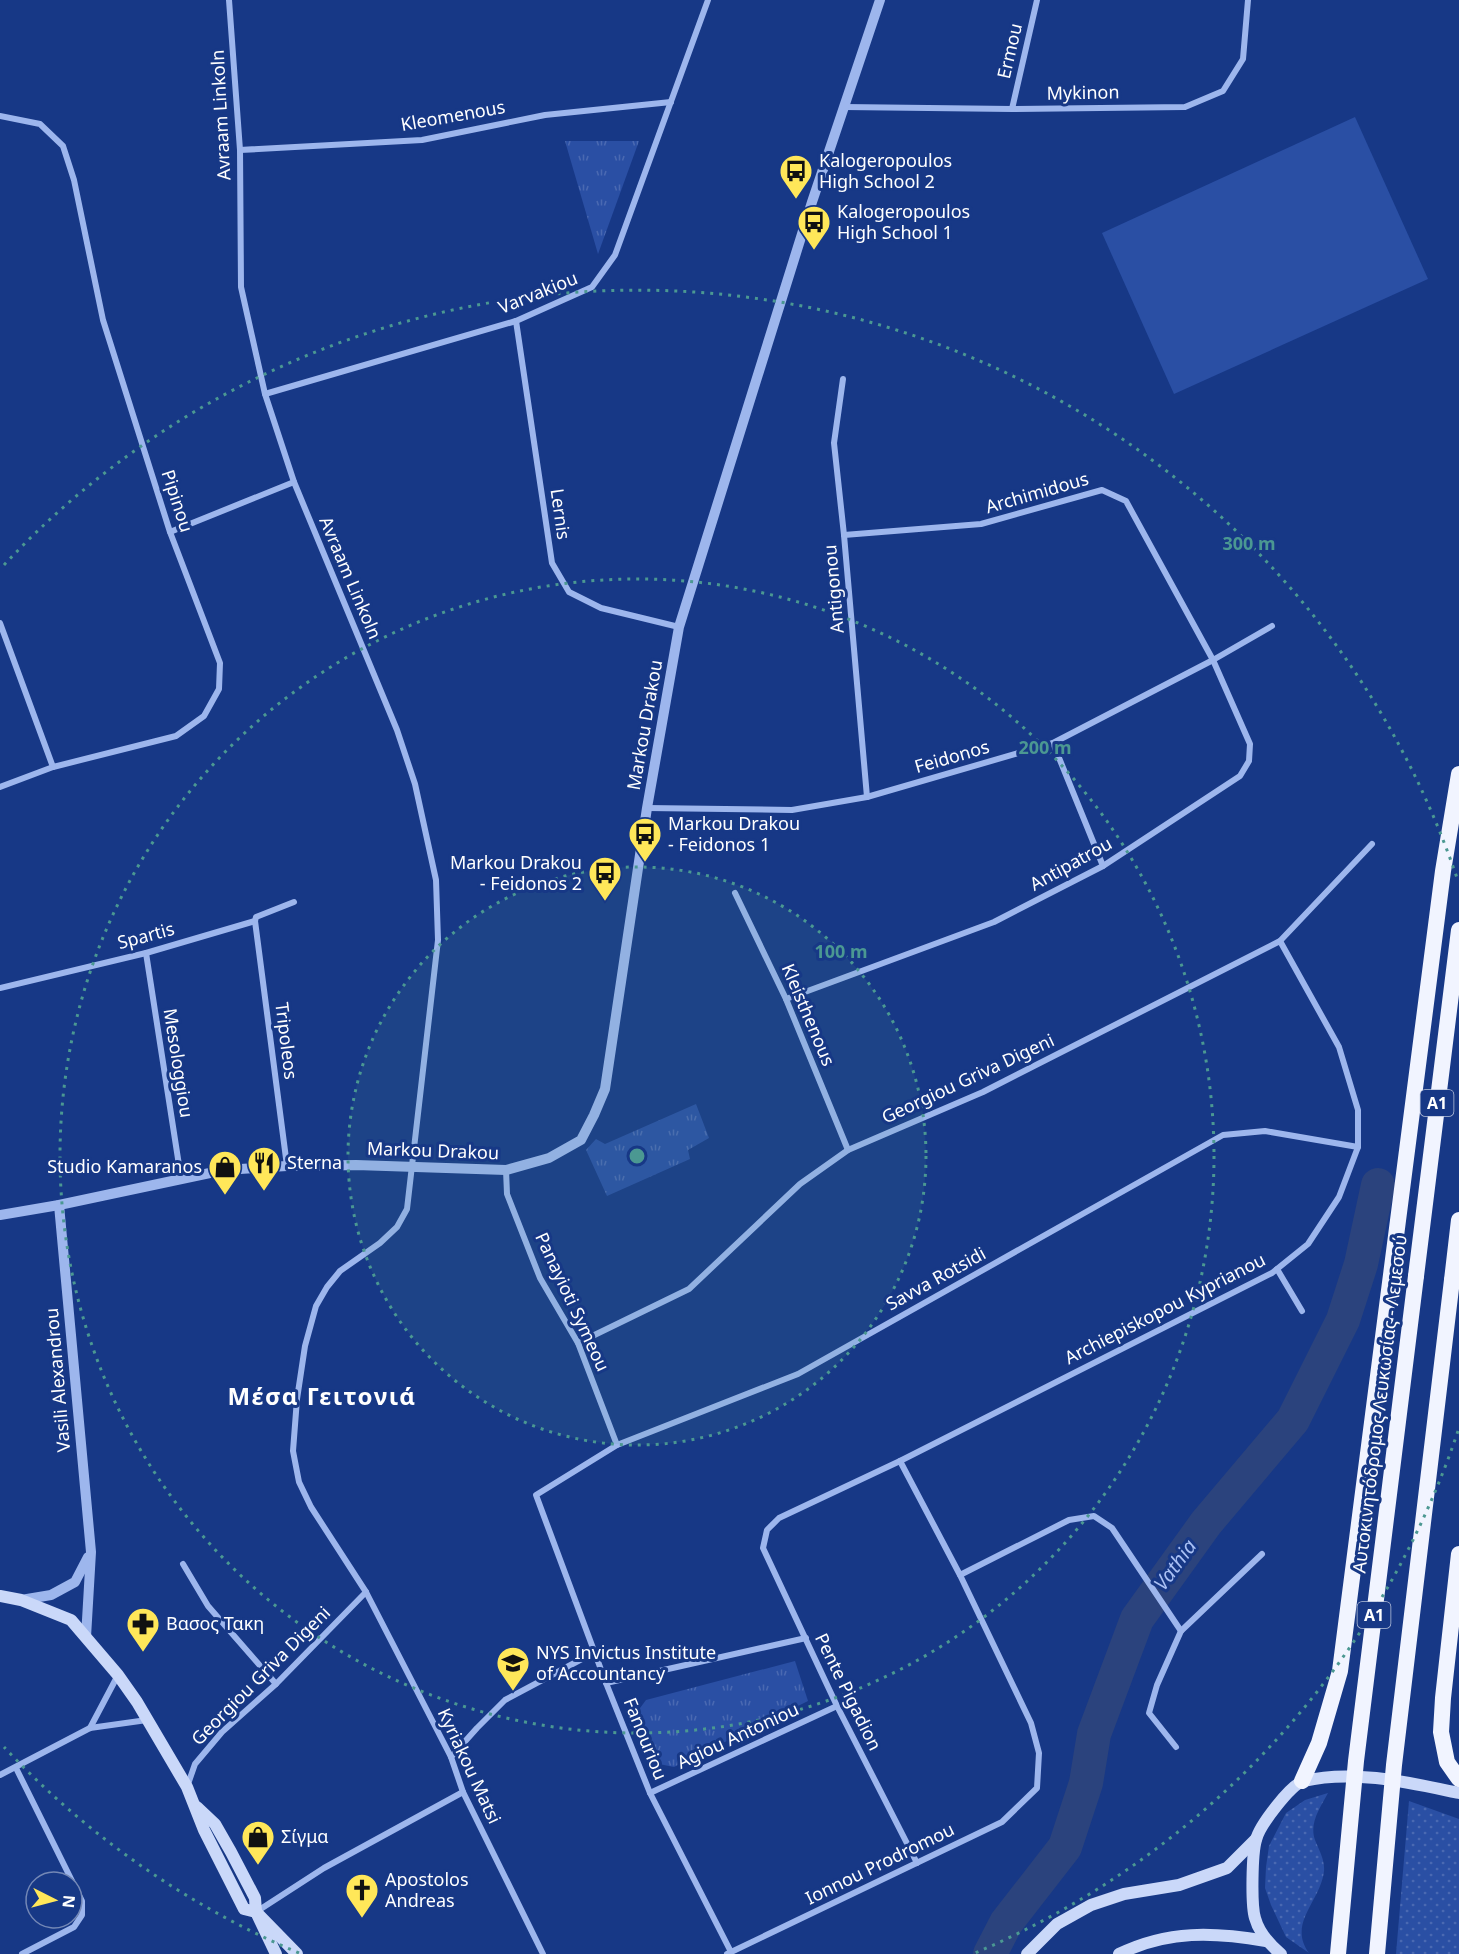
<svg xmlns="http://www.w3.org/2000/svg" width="1459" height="1954" viewBox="0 0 1459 1954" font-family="'Noto Sans',sans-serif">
	<defs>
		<pattern id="grass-dots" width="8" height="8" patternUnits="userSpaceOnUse" patternTransform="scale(1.5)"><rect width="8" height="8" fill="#2a4fa4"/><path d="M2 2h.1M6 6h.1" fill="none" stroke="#4a69b2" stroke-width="1.8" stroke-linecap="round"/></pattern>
		<pattern id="park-tufts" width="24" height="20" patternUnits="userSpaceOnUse" patternTransform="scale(1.5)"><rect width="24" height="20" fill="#2a4fa4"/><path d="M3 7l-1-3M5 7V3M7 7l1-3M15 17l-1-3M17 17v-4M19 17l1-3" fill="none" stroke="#4a69b2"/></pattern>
	</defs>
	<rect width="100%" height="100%" fill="#173886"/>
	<!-- grass -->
	<g fill="url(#grass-dots)">
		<path d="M 1328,1793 C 1320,1808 1309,1823 1315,1840 C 1319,1850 1325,1860 1324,1871 C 1321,1901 1287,1923 1309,1953 L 1286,1937 L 1271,1905 L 1265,1888 L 1266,1867 L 1269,1846 L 1286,1813 L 1305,1800 Z"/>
		<polygon points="1409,1801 1459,1819 1459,1954 1396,1954"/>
	</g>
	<!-- park -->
	<g fill="url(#park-tufts)">
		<polygon points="565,141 639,141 598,254"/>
		<polygon points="696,1104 709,1138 688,1150 690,1159 607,1196 586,1150 596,1139 605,1144"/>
		<polygon points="795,1661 808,1701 674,1767 649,1762 629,1723 646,1700"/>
	</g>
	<!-- pitch -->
	<polygon fill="#2a4fa4" points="1355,117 1428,279 1174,394 1102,233"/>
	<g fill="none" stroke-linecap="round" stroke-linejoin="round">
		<!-- river -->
		<polyline stroke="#2b437d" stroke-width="34" points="990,1954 1006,1923 1065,1847 1086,1783 1094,1734 1137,1619 1206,1523 1293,1420 1343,1320 1361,1264 1378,1185"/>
		<!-- minor -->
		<g stroke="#9db6ed" stroke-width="6">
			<polyline points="229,0 240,150 241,287 265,394 294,482 397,730 415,784 436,880 438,940 407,1209 397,1227 380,1243 340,1271 327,1287 316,1306 305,1346 297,1399 293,1451 299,1482 311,1507 366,1592 451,1757 463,1792 543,1954"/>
			<polyline points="844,107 1012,109 1185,107 1223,91 1243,59 1248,0"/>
			<polyline points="1012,109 1037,0"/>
			<polyline points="0,116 40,124 63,146 74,180 103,320 170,532 220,663 219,689 204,716 176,736 53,767 0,787"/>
			<polyline points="240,150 422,140 545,115 671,102"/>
			<polyline points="516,321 552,563 569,592 601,608 679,627"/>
			<polyline points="843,379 834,443 844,535 867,797"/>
			<polyline points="265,394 516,321 592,287 615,255 708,0"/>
			<polyline points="170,532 294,482"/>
			<polyline points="0,623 53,767"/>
			<polyline points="1053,743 1103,866"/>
			<polyline points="647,808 792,810 867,797 1053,743 1213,660 1272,626"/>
			<polyline points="735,893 786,999 848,1150"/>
			<polyline points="255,921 287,1166"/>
			<polyline points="146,953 181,1178"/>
			<polyline points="0,988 146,953 255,921 256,917 294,902"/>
			<polyline points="786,999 994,922 1103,866 1240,776 1249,761 1250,744 1213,660 1126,501 1102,490 981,524 844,535"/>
			<polyline points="506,1170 507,1194 540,1278 578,1343 617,1445"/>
			<polyline points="1277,1269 1302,1311"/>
			<polyline points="578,1343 689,1289 800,1184 848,1150 983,1092 1280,941 1372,844"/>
			<polyline points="183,1564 208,1606 276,1684"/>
			<polyline points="960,1575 1069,1520 1094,1516 1112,1528 1181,1631"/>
			<polyline points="606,1683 806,1638"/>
			<polyline points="90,1728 118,1675"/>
			<polyline points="1176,1747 1149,1713 1157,1685 1181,1631 1262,1554"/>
			<polyline points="451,1757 477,1728 505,1700 595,1652"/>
			<polyline points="16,1768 82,1901 82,1915 74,1927 22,1954"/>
			<polyline points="0,1775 90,1728 147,1720"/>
			<polyline points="187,1787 195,1764 222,1732 276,1684 366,1592"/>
			<polyline points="650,1793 837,1706"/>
			<polyline points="917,1863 837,1706 763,1548 767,1530 779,1518 900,1461 1272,1273 1308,1244 1339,1197 1358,1147 1358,1110 1339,1047 1280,941"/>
			<polyline points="256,1912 324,1868 463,1792"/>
			<polyline points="731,1952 650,1793 606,1683 536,1495 617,1445 798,1374 1223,1135 1265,1131 1358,1147"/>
			<polyline points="727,1954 1002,1822 1037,1788 1039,1753 1031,1723 960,1575 900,1461"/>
		</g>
		<!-- tertiary -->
		<g stroke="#9db6ed" stroke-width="10">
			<polyline points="59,1205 91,1552 86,1637"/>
			<polyline points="0,1215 59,1205 224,1170 287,1166 356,1165 506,1170 549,1158 581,1140 594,1115 605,1089 647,808 679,627 812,202 880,0"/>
			<polyline points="21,1600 51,1595 75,1582 88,1557"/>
		</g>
		<!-- secondary -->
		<g stroke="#cad8f9" stroke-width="12">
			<polyline points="0,1596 21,1600 71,1620 118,1675 137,1702 187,1787 204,1830 244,1909 256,1912 297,1954"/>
			<polyline points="197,1807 215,1824 231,1852 255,1898 256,1912 276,1954"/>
			<polyline points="1027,1954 1057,1924 1091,1905 1124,1894 1179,1885 1227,1868 1256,1839"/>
			<path d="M 1119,1954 C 1168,1930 1214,1932 1266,1941"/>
			<path d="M 1281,1954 C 1269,1944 1259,1933 1255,1918 C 1251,1905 1252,1853 1256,1840 C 1259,1826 1291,1784 1304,1781 C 1353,1769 1411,1783 1459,1793"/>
		</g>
		<!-- trunk -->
		<g stroke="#f1f4ff" stroke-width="16">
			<polyline points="1416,1276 1459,930"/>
			<polyline points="1452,1280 1459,1220"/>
			<polyline points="1459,1554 1443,1698 1441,1732 1447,1762 1459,1779"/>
			<polyline points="1302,1781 1319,1743 1340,1671 1443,871 1459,774"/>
		</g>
		<!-- trunk-bridge -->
		<g stroke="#f1f4ff" stroke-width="16">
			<polyline points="1338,1954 1356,1761 1416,1276"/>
			<polyline points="1377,1954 1394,1765 1452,1280"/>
		</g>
	</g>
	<!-- distance rings -->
	<circle cx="637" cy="1156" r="289" fill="#4b9892" fill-opacity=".12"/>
	<g fill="none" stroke="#4b9892" stroke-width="3" stroke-dasharray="3 6">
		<circle cx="637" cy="1156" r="289"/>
		<circle cx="637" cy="1156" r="577"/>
		<path d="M1458 1431A866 866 0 0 1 975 1953M299 1953A866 866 0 0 1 4 1747M4 565A866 866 0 0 1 1458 881"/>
	</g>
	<!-- icons -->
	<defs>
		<g id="bus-pin" transform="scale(1.725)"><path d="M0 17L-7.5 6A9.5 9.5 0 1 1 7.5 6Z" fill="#ffe759" stroke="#173886"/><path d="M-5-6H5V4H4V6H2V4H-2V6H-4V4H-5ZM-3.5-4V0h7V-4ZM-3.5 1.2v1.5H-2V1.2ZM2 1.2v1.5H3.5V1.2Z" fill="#111"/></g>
		<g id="restaurant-pin" transform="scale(1.725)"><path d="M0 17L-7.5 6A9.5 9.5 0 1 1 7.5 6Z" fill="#ffe759" stroke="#173886"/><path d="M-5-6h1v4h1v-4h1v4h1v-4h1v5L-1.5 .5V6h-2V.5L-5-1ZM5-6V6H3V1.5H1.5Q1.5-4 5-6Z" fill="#111"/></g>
		<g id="shop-pin" transform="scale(1.725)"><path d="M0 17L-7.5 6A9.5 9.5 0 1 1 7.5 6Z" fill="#ffe759" stroke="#173886"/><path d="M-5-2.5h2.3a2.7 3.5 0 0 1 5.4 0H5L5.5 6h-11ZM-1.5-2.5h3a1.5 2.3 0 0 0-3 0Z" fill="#111"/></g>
		<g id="pharmacy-pin" transform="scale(1.725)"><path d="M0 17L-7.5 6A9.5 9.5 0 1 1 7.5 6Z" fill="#ffe759" stroke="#173886"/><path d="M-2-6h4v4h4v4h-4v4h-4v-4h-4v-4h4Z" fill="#111"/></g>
		<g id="school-pin" transform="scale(1.725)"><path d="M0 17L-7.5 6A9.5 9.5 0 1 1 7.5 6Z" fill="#ffe759" stroke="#173886"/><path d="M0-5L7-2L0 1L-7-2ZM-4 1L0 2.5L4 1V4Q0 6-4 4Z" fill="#111"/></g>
		<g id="church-pin" transform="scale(1.725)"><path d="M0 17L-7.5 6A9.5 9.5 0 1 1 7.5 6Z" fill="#ffe759" stroke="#173886"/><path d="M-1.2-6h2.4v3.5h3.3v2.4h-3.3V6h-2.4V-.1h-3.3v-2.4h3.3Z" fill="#111"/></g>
	</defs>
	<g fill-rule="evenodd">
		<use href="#bus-pin" x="796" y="171"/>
		<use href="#bus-pin" x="814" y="222"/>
		<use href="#bus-pin" x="645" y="834"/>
		<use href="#bus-pin" x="605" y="873"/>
		<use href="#restaurant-pin" x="264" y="1163"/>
		<use href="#shop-pin" x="225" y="1167"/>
		<use href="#pharmacy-pin" x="143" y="1624"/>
		<use href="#school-pin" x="513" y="1663"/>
		<use href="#shop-pin" x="258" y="1837"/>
		<use href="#church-pin" x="362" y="1890"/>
	</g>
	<g text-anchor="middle" stroke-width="6" stroke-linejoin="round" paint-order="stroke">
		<!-- shield labels -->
		<g fill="#173886" stroke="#b9c3db" stroke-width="1.5">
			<rect x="1420.5" y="1090" width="33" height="26" rx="4.5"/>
			<rect x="1357.5" y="1602" width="33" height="26" rx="4.5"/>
		</g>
		<g font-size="16" font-weight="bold" fill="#fff">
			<text x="1437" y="1109">A1</text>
			<text x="1374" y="1621">A1</text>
		</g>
		<!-- street labels -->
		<g font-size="18" fill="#fff" stroke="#173886">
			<text transform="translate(1010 51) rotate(-77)" y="6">Ermou</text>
			<text transform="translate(1083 93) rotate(-1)" y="6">Mykinon</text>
			<text transform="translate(221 115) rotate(-93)" y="6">Avraam Linkoln</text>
			<text transform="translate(453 116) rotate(-10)" y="6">Kleomenous</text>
			<text transform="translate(538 293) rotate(-22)" y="6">Varvakiou</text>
			<text transform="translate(1037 493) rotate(-16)" y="6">Archimidous</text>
			<text transform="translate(177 501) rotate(72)" y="6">Pipinou</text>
			<text transform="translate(560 514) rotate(82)" y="6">Lernis</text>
			<text transform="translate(350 578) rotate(67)" y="6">Avraam Linkoln</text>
			<text transform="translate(834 589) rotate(-95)" y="6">Antigonou</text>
			<text transform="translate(645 725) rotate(-80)" y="6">Markou Drakou</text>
			<text transform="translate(952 757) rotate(-16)" y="6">Feidonos</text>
			<text transform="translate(1071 864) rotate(-29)" y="6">Antipatrou</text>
			<text transform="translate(146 936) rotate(-15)" y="6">Spartis</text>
			<text transform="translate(808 1015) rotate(67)" y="6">Kleisthenous</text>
			<text transform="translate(286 1041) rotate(83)" y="6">Tripoleos</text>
			<text transform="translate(178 1063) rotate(81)" y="6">Mesologgiou</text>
			<text transform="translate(968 1079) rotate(-25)" y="6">Georgiou Griva Digeni</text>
			<text transform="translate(433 1151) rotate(2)" y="6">Markou Drakou</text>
			<text transform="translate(936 1279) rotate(-29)" y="6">Savva Rotsidi</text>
			<text transform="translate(572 1302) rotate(65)" y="6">Panayioti Symeou</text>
			<text transform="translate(1165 1309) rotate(-27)" y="6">Archiepiskopou Kyprianou</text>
			<text transform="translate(58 1380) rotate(-95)" y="6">Vasili Alexandrou</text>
			<text transform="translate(1380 1404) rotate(-83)" y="6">Αυτοκινητόδρομος Λευκωσίας - Λεμεσού</text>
			<text transform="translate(261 1676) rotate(-45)" y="6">Georgiou Griva Digeni</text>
			<text transform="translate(848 1692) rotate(64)" y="6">Pente Pigadion</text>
			<text transform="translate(738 1736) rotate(-25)" y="6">Agiou Antoniou</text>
			<text transform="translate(645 1739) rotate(68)" y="6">Fanouriou</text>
			<text transform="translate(469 1766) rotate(65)" y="6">Kyriakou Matsi</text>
			<text transform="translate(880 1864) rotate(-26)" y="6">Ionnou Prodromou</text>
		</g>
		<!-- poi labels -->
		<g font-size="18" fill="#fff" stroke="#173886" text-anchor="start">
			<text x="819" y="167">Kalogeropoulos<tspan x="819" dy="21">High School 2</tspan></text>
			<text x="837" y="218">Kalogeropoulos<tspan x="837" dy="21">High School 1</tspan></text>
			<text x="668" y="830">Markou Drakou<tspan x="668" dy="21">- Feidonos 1</tspan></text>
			<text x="582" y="869" text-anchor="end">Markou Drakou<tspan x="582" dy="21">- Feidonos 2</tspan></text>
			<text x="287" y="1169">Sterna</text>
			<text x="202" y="1173" text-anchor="end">Studio Kamaranos</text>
			<text x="166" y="1630">Βασος Τακη</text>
			<text x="536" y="1659">NYS Invictus Institute<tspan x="536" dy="21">of Accountancy</tspan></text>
			<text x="281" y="1843">Σίγμα</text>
			<text x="385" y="1886">Apostolos<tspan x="385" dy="21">Andreas</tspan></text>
		</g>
		<!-- water labels -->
		<g font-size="20" font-style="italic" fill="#a9c0f4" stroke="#173886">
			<text transform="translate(1175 1565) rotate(-54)" y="7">Vathia</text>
		</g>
		<!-- district labels -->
		<g font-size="24" font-weight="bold" letter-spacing="1.5" fill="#fff" stroke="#173886">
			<text x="322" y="1405">Μέσα Γειτονιά</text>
		</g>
	</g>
	<circle cx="637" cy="1156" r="9" fill="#4b9892" stroke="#173886" stroke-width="3"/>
	<g font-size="18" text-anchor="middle" font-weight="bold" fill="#4b9892" stroke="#173886" stroke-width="6" stroke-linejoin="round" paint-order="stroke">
		<text x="1249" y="550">300 m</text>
		<text x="1045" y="754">200 m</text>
		<text x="841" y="958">100 m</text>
	</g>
	<!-- north arrow -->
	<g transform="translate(54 1900) rotate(96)"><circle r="28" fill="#173886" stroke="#7488b6" stroke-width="1.5"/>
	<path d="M0-4.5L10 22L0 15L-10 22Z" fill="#ffe759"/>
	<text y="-9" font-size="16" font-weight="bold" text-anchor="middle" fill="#ffffff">N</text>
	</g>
</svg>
